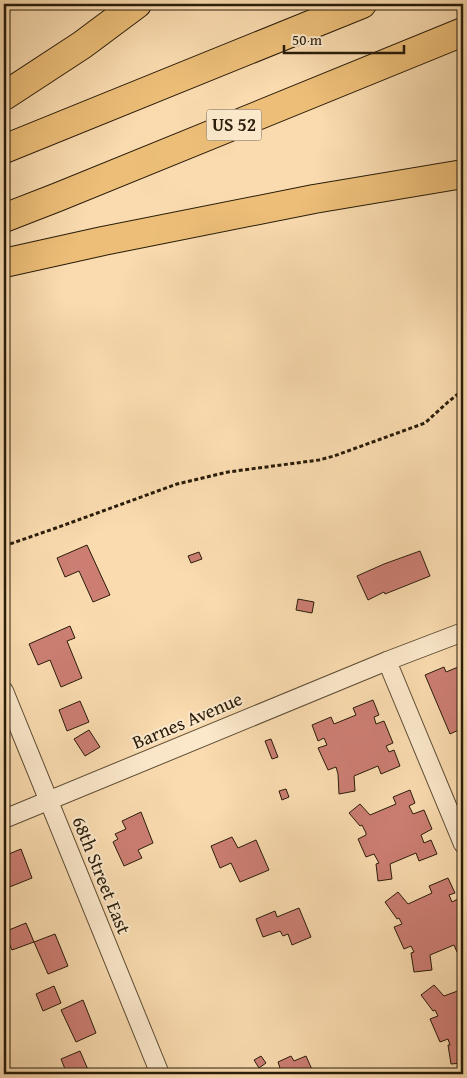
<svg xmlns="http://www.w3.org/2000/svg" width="467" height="1078" viewBox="0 0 467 1078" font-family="'Gentium Book Plus',serif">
	<rect width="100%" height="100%" fill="#f9dbaf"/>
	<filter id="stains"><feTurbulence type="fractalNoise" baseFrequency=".004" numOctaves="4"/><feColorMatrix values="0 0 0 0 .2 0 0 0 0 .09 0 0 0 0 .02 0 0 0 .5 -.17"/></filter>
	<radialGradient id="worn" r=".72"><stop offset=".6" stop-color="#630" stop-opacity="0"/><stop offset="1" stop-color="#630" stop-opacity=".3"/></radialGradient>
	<!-- building -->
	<g fill="#cc7e73" stroke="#291c0a">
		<polygon points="87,545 110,595 93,602 79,571 65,577 57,558"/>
		<polygon points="420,551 430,576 385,594 384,592 368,600 357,576 384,564"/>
		<polygon points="199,552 202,559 191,563 188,556"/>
		<polygon points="298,599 314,602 312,613 296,610"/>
		<polygon points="70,626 75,638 67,641 82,678 61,687 50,660 38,665 29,644"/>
		<polygon points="463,665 463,728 450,734 425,675 444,667 446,672"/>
		<polygon points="373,700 379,715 374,717 376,724 384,721 393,743 386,746 389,752 394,750 400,766 381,774 378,766 354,776 355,791 339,794 338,774 336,767 328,770 318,748 327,745 324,738 318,741 312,725 331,717 334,724 356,715 353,708"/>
		<polygon points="80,701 89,722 67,731 59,710"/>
		<polygon points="89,730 100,747 85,756 74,739"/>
		<polygon points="271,739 278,757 272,759 265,741"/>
		<polygon points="286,789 289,797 282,800 279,791"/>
		<polygon points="410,790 415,803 409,806 413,814 424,810 432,829 421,835 424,843 431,840 437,854 419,861 416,853 390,864 392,879 378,881 376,864 379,863 374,854 366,857 358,839 366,835 366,833 362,825 360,826 349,813 360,804 370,815 396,804 393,797"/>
		<polygon points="141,812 153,843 138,850 142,858 124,866 113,842 118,839 115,834 126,829 122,821"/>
		<polygon points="232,837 238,848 256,840 269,870 240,882 231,863 220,868 211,846"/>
		<polygon points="21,849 32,878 7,888 4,879 4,875 6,874 4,868 4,856"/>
		<polygon points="448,878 455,893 449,895 452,902 460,898 463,906 463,923 461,924 463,928 463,949 457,952 454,945 430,955 432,970 414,972 411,953 414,952 411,946 404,949 394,927 402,924 399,918 397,919 385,902 398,892 408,904 432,893 429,886"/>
		<polygon points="299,908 311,937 292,945 288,934 283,936 280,931 263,937 256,919 275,911 277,917"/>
		<polygon points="26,923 34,942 12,950 4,932"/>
		<polygon points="55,934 68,966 48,974 34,942"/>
		<polygon points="434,985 444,996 463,989 463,1063 451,1064 448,1045 450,1045 448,1039 440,1042 430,1019 438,1016 435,1010 433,1011 421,995"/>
		<polygon points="54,986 61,1003 43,1011 36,994"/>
		<polygon points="83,1000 96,1033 76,1042 61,1010"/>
		<polygon points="80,1051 89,1072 83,1074 67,1074 61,1059"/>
		<polygon points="261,1056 266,1063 259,1068 254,1060"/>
		<polygon points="291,1056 294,1061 306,1056 314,1074 265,1074 280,1068 278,1062"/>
		<polygon points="48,1069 51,1074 34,1074"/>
	</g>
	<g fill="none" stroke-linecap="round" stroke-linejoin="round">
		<!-- street casing -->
		<g stroke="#5d4c33" stroke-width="20">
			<g id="street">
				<polyline points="387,661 463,844"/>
				<polyline points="4,691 160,1074"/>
				<polyline points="4,819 387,661 463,632"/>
			</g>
		</g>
		<!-- highway casing -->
		<g stroke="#291c0a" stroke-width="30">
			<g id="highway">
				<polyline points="4,96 82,45 137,4"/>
				<polyline points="4,149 362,4"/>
				<polyline points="4,218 58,197 463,32"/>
				<polyline points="4,263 103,241 314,199 463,174"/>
			</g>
		</g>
		<!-- path -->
		<polyline stroke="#291c0a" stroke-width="3" stroke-dasharray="4 2.5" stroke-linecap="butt" points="4,546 56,528 177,484 228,472 319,460 334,456 425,423 448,402 458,394 463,392"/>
		<!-- street -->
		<use href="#street" stroke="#fbe8cb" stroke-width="18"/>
		<!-- highway -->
		<use href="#highway" stroke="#ecbe78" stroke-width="28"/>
	</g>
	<g text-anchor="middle" stroke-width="4" stroke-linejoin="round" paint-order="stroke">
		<!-- shield labels -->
		<rect fill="#fbe8cb" stroke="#685944" stroke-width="1" x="206.5" y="109.5" width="55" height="31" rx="4"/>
		<g font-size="18" font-weight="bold" fill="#291c0a">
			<text x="234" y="131">US 52</text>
		</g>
		<!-- street labels -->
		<g font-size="19" fill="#291c0a" stroke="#fbe8cb">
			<text transform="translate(187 720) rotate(-23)" y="7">Barnes Avenue</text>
			<text transform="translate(102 875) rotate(68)" y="7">68th Street East</text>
		</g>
	</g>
	<!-- margin -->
	<rect width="467" height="1078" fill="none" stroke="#f9dbaf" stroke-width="20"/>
	<rect x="5" y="5" width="457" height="1068" fill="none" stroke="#291c0a" stroke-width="2.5"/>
	<rect x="10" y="10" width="447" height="1058" fill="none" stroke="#291c0a"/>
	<!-- scale -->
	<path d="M284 45v8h120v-8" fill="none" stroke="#291c0a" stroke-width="2.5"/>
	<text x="292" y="45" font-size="15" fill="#291c0a" stroke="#fbe8cb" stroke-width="4" paint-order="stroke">50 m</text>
	<rect width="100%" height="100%" filter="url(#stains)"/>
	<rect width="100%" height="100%" fill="url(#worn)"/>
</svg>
